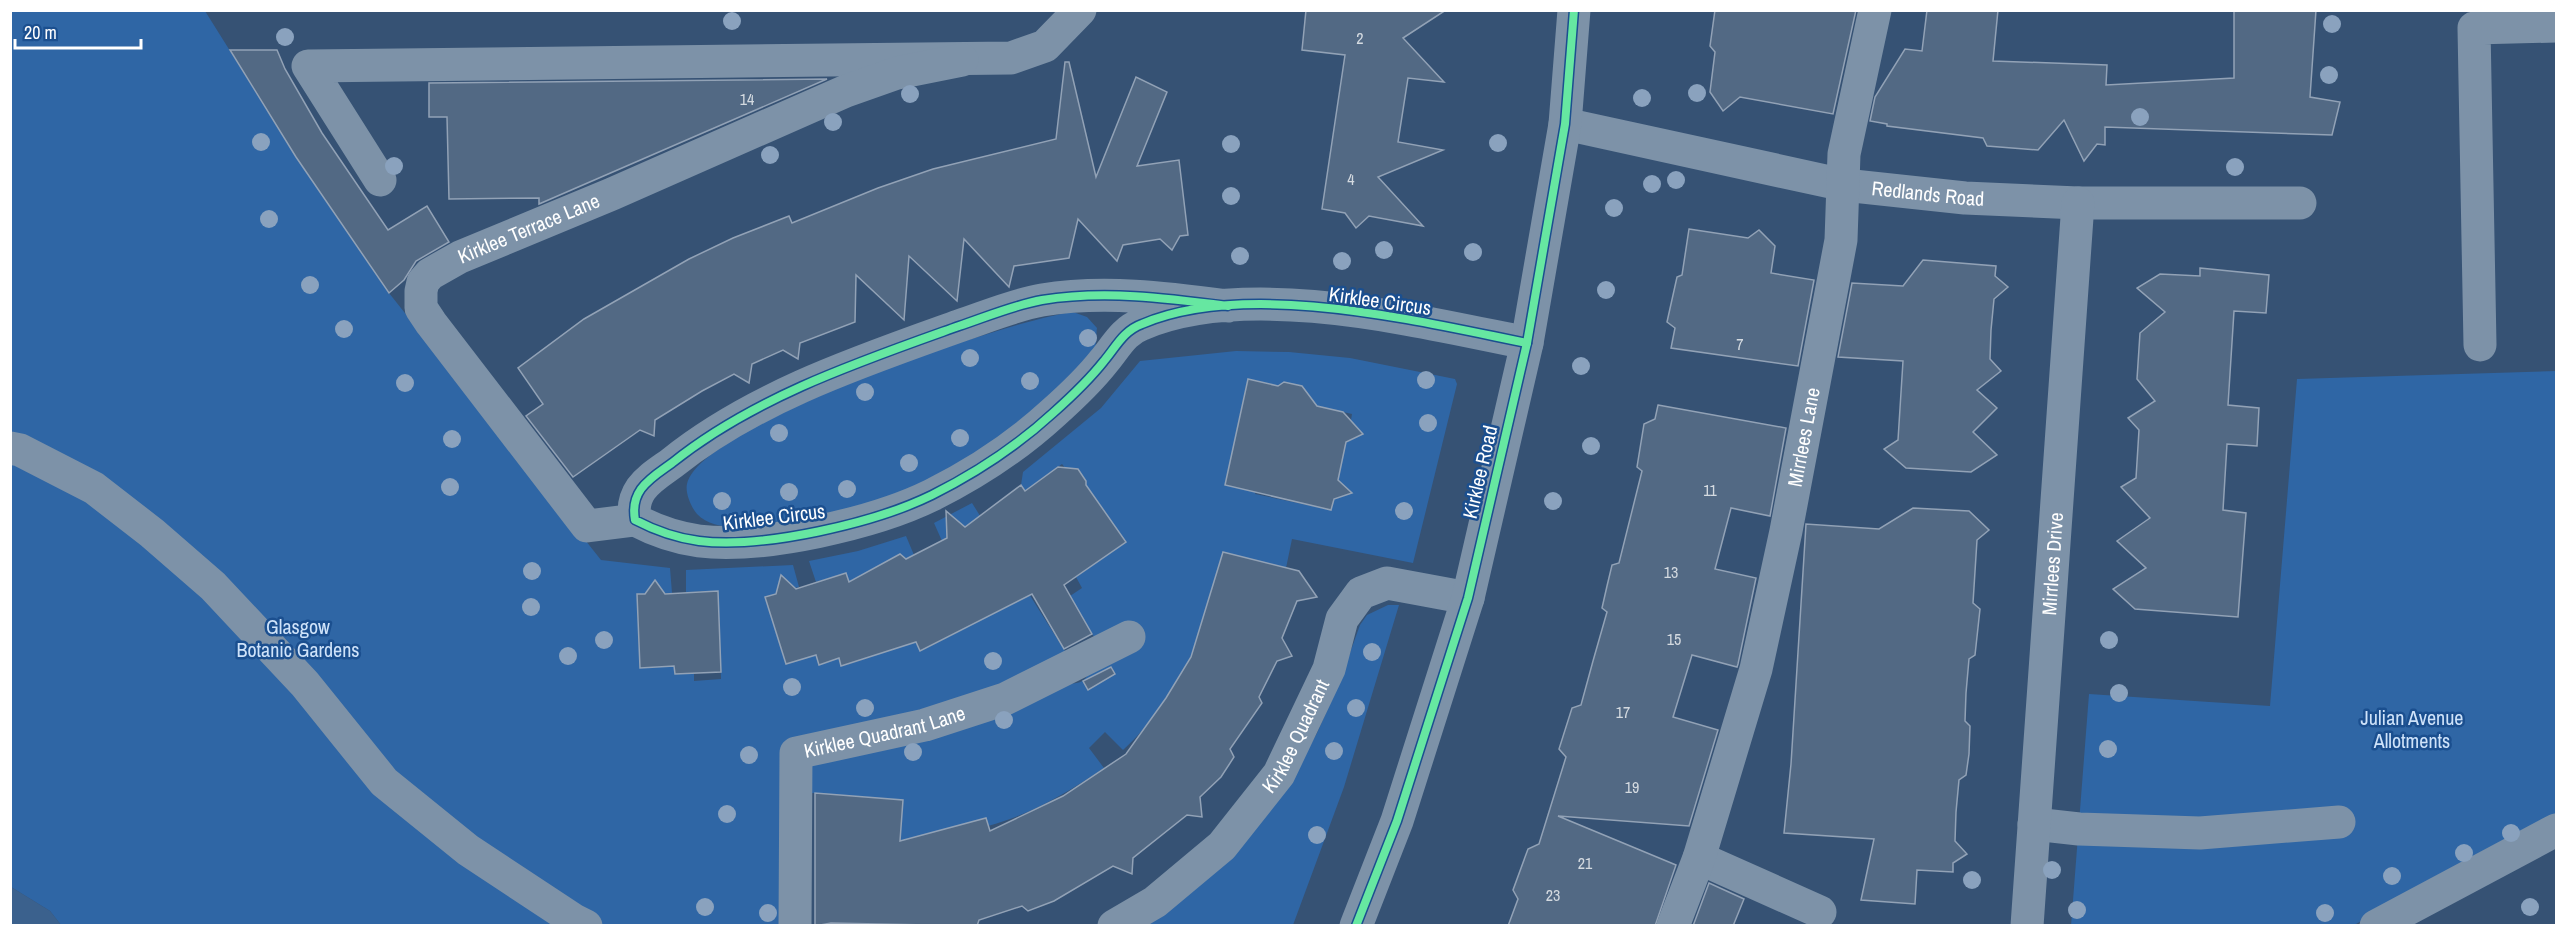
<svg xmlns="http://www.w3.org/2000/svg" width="2567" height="936" viewBox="0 0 2567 936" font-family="'Archivo Narrow',sans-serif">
	<rect width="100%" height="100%" fill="#365274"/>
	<!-- green -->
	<g fill="#2f66a5" fill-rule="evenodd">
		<polygon points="11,11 205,11 293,151 389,293 601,560 670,568 672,593 637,595 640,668 674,666 675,674 694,674 694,681 721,679 718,591 686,592 686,570 793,565 799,587 795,588 790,583 778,587 776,594 766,597 786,664 816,655 819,665 839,658 842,666 871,657 846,573 816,582 809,561 858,551 906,536 914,555 907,559 900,555 881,573 921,651 1012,604 967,528 961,524 942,541 934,523 972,503 1068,656 935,710 783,743 786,925 61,925 50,911 11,887"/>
		<path d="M 1073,312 L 1087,317 L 1097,328 C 1096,333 1097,342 1095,347 C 1093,353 1084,360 1080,365 C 1039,412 974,465 915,488 C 870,506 818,519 769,524 C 747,527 714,532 697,514 C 691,507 685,493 687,484 C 699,425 1012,319 1073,312 Z"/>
		<path d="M 1236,351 L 1289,352 L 1350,358 L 1455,379 L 1457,384 L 1413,563 L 1292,539 L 1286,568 L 1207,606 C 1202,623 1198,640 1191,656 C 1177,690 1150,725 1123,750 L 1105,732 L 1089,748 L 1104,768 C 1067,793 1032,814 988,826 L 986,818 L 949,828 L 921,843 L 895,840 L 901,827 L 903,800 L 812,793 L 806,855 L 809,766 L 1069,683 C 1081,685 1088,679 1090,668 L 1144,641 L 1136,622 L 1097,642 L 1070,596 L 1082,588 L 1076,577 L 1126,542 L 1085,489 L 1086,481 L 1078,469 L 1067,470 L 1062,464 L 1025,491 L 1021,485 L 1023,472 L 1101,408 L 1140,361 ZM 1253,380 L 1278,386 L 1284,382 L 1302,386 L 1306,392 L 1303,403 L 1352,414 L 1351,420 L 1355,425 L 1352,439 L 1346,442 L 1338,479 L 1342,484 L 1339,497 L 1334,499 L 1331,510 L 1255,494 L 1256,491 L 1225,484 L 1231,458 L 1261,465 L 1266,445 L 1235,438 L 1246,386 Z"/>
		<polygon points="2556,371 2556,817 2354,925 2071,926 2089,694 2270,706 2297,379"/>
		<polygon points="1388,605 1399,605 1344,787 1293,925 1143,926 1290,781 1317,733 1338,686 1360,625 1367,615"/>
	</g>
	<!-- water -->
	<polygon fill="#3b618d" points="11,887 50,911 61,925 11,925"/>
	<!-- building -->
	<g fill="#526984" stroke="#92a2b6" stroke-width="1.5">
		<polygon points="1306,10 1446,10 1403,38 1444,82 1408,78 1398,142 1443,150 1378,177 1423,226 1369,216 1356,228 1345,213 1322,209 1345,55 1302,50"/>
		<polygon points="1715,10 1856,10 1833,114 1740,97 1723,111 1710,92 1715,52 1710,46"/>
		<polygon points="1927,10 1998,10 1993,61 2107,65 2106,85 2234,78 2234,10 2316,10 2310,97 2340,102 2332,135 2105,127 2105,145 2097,144 2084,161 2064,120 2038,150 1987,146 1983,138 1887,126 1887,124 1870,121 1875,97 1905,49 1922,51"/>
		<polygon points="230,50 277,50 285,69 322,133 388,230 427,206 449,242 416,261 404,280 389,293 296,157"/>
		<polygon points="1065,62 1069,62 1096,177 1136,77 1167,92 1137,166 1179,160 1188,235 1180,236 1172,250 1160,239 1123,245 1117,261 1078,219 1069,258 1014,266 1009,287 964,239 957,301 909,256 904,320 856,275 855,322 800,343 798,359 783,350 752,364 749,383 734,374 702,391 655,420 654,436 640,430 573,477 526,416 543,404 518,368 584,319 689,259 733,238 789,216 792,223 878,188 933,169 1056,139"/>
		<polygon points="827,79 539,204 539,198 449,199 447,117 429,117 429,83"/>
		<polygon points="1689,229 1748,238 1759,230 1775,246 1771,273 1814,280 1798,366 1671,348 1675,328 1667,322 1677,277 1682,275"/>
		<polygon points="1923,260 1996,266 1995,276 2008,287 1994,299 1991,330 1990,359 2001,371 1977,390 1997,408 1973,432 1997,455 1971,472 1906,468 1884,449 1898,440 1903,361 1838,357 1852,283 1903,286"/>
		<polygon points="2200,268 2269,275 2266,313 2234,311 2228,405 2259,408 2257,446 2227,444 2223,510 2246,513 2238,617 2135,609 2113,589 2146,568 2117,541 2150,518 2121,487 2136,478 2139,430 2128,418 2155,401 2137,379 2140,333 2165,312 2137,288 2160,274 2200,276"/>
		<polygon points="1248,379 1278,386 1284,382 1302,386 1317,406 1343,412 1363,434 1346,442 1338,480 1352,493 1334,499 1331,510 1225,485"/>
		<polygon points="1658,405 1786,428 1770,516 1731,508 1715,569 1756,578 1738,664 1737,667 1692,655 1673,717 1718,730 1689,826 1558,816 1676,865 1655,926 1508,926 1518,899 1513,890 1528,849 1539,844 1566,757 1559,749 1572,708 1581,705 1593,661 1607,612 1602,608 1607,586 1612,565 1619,563 1642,471 1637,467 1644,424 1655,419"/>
		<polygon points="1058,467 1078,469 1086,481 1086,485 1126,542 1064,585 1092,634 1064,649 1032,594 920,651 916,642 841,666 839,658 819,665 816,655 786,664 765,597 776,594 781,575 796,589 846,573 849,582 900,554 906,559 947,538 946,511 965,527 1021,485 1025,491"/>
		<polygon points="1913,508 1969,511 1989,530 1977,540 1973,603 1980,609 1975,655 1969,659 1966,693 1965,721 1970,726 1969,754 1966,775 1959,780 1956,812 1955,841 1967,854 1953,863 1953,872 1917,870 1915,904 1861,900 1874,839 1784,833 1791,764 1806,524 1879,529"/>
		<polygon points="1223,552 1299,571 1317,597 1297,601 1282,638 1292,656 1277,661 1259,697 1262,703 1230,749 1234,757 1221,777 1200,797 1202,817 1187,815 1133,858 1132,874 1113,866 1054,901 1028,911 1022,906 979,920 977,926 831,923 815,926 815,793 903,800 900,841 986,818 990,831 1063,796 1126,754 1166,698 1191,657"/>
		<polygon points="655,580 665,594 718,591 721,672 675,674 674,666 640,668 637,594 645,594"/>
		<polygon points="1111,667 1115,674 1088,690 1083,681"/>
		<polygon points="1709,883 1744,899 1733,926 1693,926"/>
	</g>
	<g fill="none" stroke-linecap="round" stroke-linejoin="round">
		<!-- minor -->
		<g stroke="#7d92a8" stroke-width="33">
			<path id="s1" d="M 1565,124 L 1844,185 L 1965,198 L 2078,203 L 2300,203"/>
			<polyline points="380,180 308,66 1011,58 1045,46 1080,10"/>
			<path d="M 1228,306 C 1166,298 1104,290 1042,300 C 1014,305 986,317 959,326 C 861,361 754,397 672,463 C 661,471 649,478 641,489 C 634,499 633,509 635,520 C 656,531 676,538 699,541 C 763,549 875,523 932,495 C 976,473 1017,446 1053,413 C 1071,397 1089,380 1104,361 C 1116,347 1123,331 1142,324 C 1248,279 1417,321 1527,343"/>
			<polyline points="2480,345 2474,28 2556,26"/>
			<polyline points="10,448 20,450 94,488 152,533 213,586 305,684 384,782 468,850 574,920 586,926"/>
			<path id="s2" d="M 635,520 L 587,526 L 431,323 L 421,308 L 421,291 L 423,282 L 430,274 L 460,257 L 612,194 L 846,91 L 897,73 L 962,60"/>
			<polyline points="2034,824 2079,829 2200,833 2339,822"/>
			<polyline points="1699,858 1820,912"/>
			<path id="s3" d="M 795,926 L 796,753 L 925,725 L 1005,699 L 1129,637"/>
			<path id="s4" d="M 1114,926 L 1155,902 L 1222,846 L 1279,774 L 1329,669 L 1342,619 L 1361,593 L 1387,583 L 1468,598"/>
			<polyline points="1356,926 1397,821 1468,598 1527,343 1565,124 1574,10"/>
			<path id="s5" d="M 1673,926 L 1699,858 L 1756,669 L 1786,531 L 1841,240 L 1844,154 L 1875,10"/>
			<path id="s6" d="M 2027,926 L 2078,203"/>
			<polyline points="2376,926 2556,830"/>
		</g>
		<!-- cycleway casing -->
		<g stroke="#1b4f8f" stroke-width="11">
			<g id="cycleway">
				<path d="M 1228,306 C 1166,298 1104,290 1042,300 C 1014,305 986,317 959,326 C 861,361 754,397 672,463 C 661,471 649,478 641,489 C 634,499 633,509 635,520 C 656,531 676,538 699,541 C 763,549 875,523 932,495 C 976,473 1017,446 1053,413 C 1071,397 1089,380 1104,361 C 1116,347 1123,331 1142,324 C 1248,279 1417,321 1527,343"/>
				<polyline points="1356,926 1397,821 1468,598 1527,343 1565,124 1574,10"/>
			</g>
		</g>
		<!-- cycleway -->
		<use href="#cycleway" stroke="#66e7a1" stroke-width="8"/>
	</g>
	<!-- trees -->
	<g fill="#8aa2be">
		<circle cx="732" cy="21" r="9"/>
		<circle cx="2332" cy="24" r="9"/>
		<circle cx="285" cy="37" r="9"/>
		<circle cx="2329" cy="75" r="9"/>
		<circle cx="1697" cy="93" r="9"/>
		<circle cx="910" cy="94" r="9"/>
		<circle cx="1642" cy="98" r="9"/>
		<circle cx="2140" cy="117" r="9"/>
		<circle cx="833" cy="122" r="9"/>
		<circle cx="261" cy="142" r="9"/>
		<circle cx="1498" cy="143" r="9"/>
		<circle cx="1231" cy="144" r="9"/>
		<circle cx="770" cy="155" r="9"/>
		<circle cx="394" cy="166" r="9"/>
		<circle cx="2235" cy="167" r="9"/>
		<circle cx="1676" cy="180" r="9"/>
		<circle cx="1652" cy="184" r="9"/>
		<circle cx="1231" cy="196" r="9"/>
		<circle cx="1614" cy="208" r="9"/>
		<circle cx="269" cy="219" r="9"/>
		<circle cx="1384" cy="250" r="9"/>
		<circle cx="1473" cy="252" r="9"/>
		<circle cx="1240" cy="256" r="9"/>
		<circle cx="1342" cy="261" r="9"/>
		<circle cx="310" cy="285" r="9"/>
		<circle cx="1606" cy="290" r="9"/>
		<circle cx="344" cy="329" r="9"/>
		<circle cx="1088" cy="338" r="9"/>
		<circle cx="970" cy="358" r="9"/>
		<circle cx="1581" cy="366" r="9"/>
		<circle cx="1426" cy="380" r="9"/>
		<circle cx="1030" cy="381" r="9"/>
		<circle cx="405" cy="383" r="9"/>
		<circle cx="865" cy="392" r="9"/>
		<circle cx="1428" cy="423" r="9"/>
		<circle cx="779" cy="433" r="9"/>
		<circle cx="960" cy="438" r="9"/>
		<circle cx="452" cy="439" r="9"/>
		<circle cx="1591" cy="446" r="9"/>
		<circle cx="909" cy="463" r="9"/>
		<circle cx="450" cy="487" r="9"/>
		<circle cx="847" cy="489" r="9"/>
		<circle cx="789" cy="492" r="9"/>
		<circle cx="722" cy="501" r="9"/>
		<circle cx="1553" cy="501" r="9"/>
		<circle cx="1404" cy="511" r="9"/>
		<circle cx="532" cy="571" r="9"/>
		<circle cx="531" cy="607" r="9"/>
		<circle cx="604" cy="640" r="9"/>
		<circle cx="2109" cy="640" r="9"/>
		<circle cx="1372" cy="652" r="9"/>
		<circle cx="568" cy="656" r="9"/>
		<circle cx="993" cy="661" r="9"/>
		<circle cx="792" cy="687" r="9"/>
		<circle cx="2119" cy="693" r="9"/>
		<circle cx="865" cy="708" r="9"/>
		<circle cx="1356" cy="708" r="9"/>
		<circle cx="1004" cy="720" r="9"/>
		<circle cx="2108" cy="749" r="9"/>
		<circle cx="1334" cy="751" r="9"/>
		<circle cx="913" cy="752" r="9"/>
		<circle cx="749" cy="755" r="9"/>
		<circle cx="727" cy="814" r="9"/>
		<circle cx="2511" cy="833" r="9"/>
		<circle cx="1317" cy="835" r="9"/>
		<circle cx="2464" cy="853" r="9"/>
		<circle cx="2052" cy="870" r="9"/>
		<circle cx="2392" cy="876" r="9"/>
		<circle cx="1972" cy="880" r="9"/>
		<circle cx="705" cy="907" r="9"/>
		<circle cx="2530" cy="907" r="9"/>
		<circle cx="2077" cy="910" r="9"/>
		<circle cx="768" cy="913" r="9"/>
		<circle cx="2325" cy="913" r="9"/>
	</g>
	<g text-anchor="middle" stroke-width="5" stroke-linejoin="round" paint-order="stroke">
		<!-- number labels -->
		<g font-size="16" fill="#d4dae0">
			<text x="1360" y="44">2</text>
			<text x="747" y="105">14</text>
			<text x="1351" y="185">4</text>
			<text x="1740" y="350">7</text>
			<text x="1710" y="496">11</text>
			<text x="1671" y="578">13</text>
			<text x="1674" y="645">15</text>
			<text x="1623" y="718">17</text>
			<text x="1632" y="793">19</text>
			<text x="1585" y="869">21</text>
			<text x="1553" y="901">23</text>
		</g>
		<!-- street labels -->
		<g font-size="20" fill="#fff" stroke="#1b4f8f">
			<text dy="7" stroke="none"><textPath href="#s1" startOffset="370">Redlands Road</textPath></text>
			<text dy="7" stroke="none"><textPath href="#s2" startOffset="468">Kirklee Terrace Lane</textPath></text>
			<text transform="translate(1380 301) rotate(8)" y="7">Kirklee Circus</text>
			<text dy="7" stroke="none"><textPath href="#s5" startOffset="507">Mirrlees Lane</textPath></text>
			<text transform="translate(1480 472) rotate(-77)" y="7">Kirklee Road</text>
			<text transform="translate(774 517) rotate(-7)" y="7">Kirklee Circus</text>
			<text dy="7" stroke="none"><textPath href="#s6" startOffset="363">Mirrlees Drive</textPath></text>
			<text dy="7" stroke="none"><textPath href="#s3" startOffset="264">Kirklee Quadrant Lane</textPath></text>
			<text dy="7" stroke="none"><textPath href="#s4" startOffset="268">Kirklee Quadrant</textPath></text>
		</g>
		<!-- park labels -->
		<g font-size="20" fill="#cfe3fa" stroke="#1b4f8f">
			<text x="298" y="634">Glasgow<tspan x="298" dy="23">Botanic Gardens</tspan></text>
			<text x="2412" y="725">Julian Avenue<tspan x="2412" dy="23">Allotments</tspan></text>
		</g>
	</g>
	<!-- border -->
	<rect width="2567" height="936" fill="none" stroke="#ffffff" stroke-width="24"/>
	<!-- scale -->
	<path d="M15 39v9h126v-9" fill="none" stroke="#ffffff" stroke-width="3"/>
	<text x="24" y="39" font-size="18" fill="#ffffff" stroke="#1b4f8f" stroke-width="4.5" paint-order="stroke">20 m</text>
</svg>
